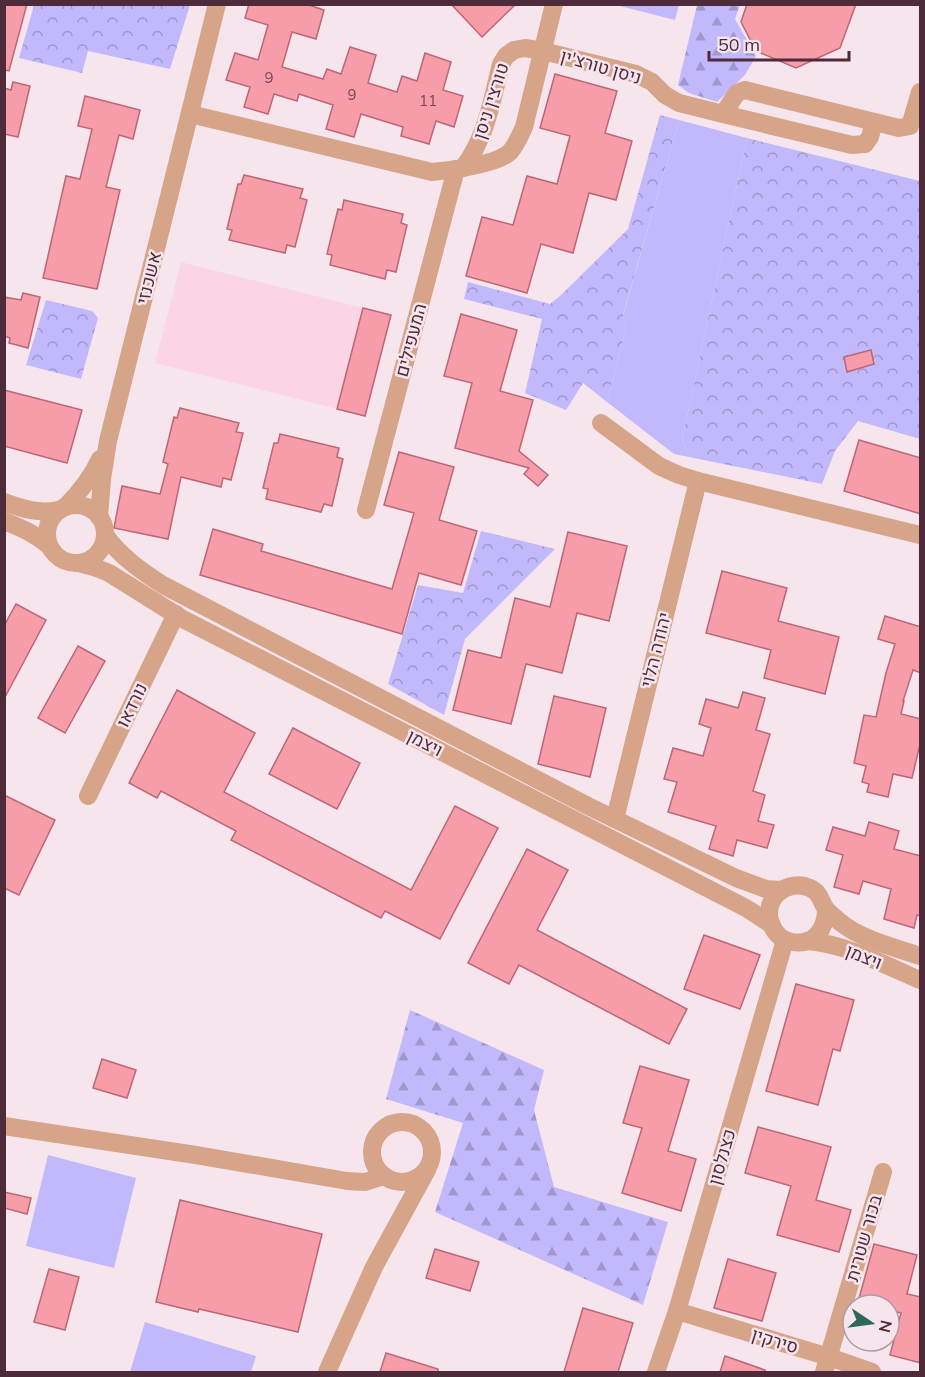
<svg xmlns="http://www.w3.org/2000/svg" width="925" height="1377" viewBox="0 0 925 1377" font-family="Mulish,Heebo,sans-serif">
	<defs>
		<pattern id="forest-firs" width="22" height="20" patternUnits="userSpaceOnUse" patternTransform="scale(1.5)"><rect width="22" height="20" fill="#c2b9fc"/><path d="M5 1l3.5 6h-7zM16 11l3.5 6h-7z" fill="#a097cd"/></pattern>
		<pattern id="park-crowns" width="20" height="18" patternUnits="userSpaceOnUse" patternTransform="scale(1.5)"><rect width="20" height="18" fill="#c2b9fc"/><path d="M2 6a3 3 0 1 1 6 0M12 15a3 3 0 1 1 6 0" fill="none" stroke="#a097cd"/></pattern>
	</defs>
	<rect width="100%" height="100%" fill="#f7e5ed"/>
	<!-- built -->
	<polygon fill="#fbd5e5" points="181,262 391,315 365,416 155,363"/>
	<!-- green -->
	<g fill="#c2b9fc">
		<polygon points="616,5 679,5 675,20"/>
		<polygon points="679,120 747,138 682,440 689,457 674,454 607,402 626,328 623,316"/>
		<polygon points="48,1155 136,1178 114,1268 26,1246"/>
		<polygon points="145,1322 256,1356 251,1372 130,1372"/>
	</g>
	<!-- forest -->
	<g fill="url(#forest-firs)">
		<polygon points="697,5 740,5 735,19 756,56 745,75 717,102 689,93 678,85"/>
		<polygon points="410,1010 544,1070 534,1110 554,1187 668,1222 643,1305 435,1212 463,1123 386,1099"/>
	</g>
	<!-- park -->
	<g fill="url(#park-crowns)">
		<polygon points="34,5 34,4 190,5 170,69 88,51 82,73 19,58"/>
		<polygon points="660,115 679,120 623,315 626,328 607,402 583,383 566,410 525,393 542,319 464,299 468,282 550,304 560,296 628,229"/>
		<polygon points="747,138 920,181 920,439 858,421 835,451 822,484 689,457 682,440"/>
		<polygon points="46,300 92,311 98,318 81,379 26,365"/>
		<polygon points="481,531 555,549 465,639 444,715 388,684 418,585 463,593"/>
	</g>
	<!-- building -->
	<g fill="#f79daa" stroke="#bc6775" stroke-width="1.5">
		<polygon points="4,4 27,4 9,71 4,70"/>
		<polygon points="249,4 306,4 324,10 316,39 292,32 282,67 323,79 327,69 341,74 350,47 376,55 368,83 397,92 402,76 417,81 425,53 451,62 443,90 463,96 454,127 436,121 429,144 401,136 403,127 361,114 354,137 326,129 333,105 299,94 297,101 274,94 268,114 244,107 250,87 226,80 235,53 258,60 268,25 245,18"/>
		<polygon points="451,4 516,4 482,37"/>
		<polygon points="747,4 856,4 840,48 796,68 756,51 741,22"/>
		<polygon points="555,74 617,91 605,133 632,141 616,200 589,193 573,253 541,244 527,293 466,276 482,217 513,225 527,176 557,184 570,136 540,128"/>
		<polygon points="13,82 30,86 18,137 4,134 4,88 11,90"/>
		<polygon points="85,96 140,110 133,139 119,135 106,187 120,190 97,289 43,278 66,176 80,179 92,129 78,126"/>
		<polygon points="244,175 303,189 300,198 307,200 295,247 287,245 285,253 229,240 232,230 227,229 238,184 241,184"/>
		<polygon points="344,200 403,214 401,223 407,225 396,272 387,270 385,279 330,265 332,255 327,254 338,209 342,210"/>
		<polygon points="23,293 40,297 28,348 9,343 10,338 4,336 4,297 21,300"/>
		<polygon points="363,308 391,315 365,416 337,409"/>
		<polygon points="461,314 517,330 500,391 533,400 519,451 548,475 538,486 524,474 529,468 455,448 472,383 444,376"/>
		<polygon points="871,350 874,364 847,372 844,357"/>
		<polygon points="4,390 82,410 67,463 4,446"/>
		<polygon points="180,408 239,423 236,432 243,433 231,480 223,478 221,487 181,477 168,539 114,528 122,486 160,494 168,464 163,462 174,417 177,418"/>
		<polygon points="280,434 339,448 337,457 343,459 332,506 324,504 321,512 266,499 268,489 263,488 274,443 278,443"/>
		<polygon points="859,440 921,458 921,514 844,491"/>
		<polygon points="399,452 454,467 439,520 477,531 461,585 419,573 402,634 200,575 213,529 263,544 261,551 392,589 414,513 384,505"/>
		<polygon points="568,532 627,546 609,621 577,613 562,673 526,664 511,724 453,710 468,650 501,658 515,598 550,607"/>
		<polygon points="722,571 787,588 778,621 839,637 825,694 764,678 771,650 706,633"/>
		<polygon points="16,604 46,620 4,699 4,626"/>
		<polygon points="885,616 921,627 921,673 913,670 903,701 904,701 901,714 921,719 921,740 912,778 893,774 888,797 867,792 869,784 862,782 866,766 854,763 864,715 876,717 886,673 895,644 878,639"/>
		<polygon points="78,646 105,661 65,733 38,718"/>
		<polygon points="177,690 255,733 224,792 411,890 455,806 498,828 440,939 385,911 381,918 231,840 236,831 161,791 157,798 129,783"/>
		<polygon points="743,692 765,698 756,730 770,734 753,791 765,795 758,821 774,825 767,848 737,840 733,856 709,849 716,826 668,812 677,782 664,779 673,748 703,756 711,728 699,724 706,699 738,708"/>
		<polygon points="554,696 606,708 590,777 538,764"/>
		<polygon points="293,728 360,763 337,809 269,774"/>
		<polygon points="4,795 55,820 19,895 4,888"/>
		<polygon points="869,822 899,831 894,849 921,856 921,916 917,915 914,928 884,919 891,889 863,881 859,894 834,887 843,855 826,850 833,827 865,836"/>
		<polygon points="527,849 568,870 537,930 687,1009 669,1044 519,965 509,984 468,963"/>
		<polygon points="704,935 760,955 740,1009 684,989"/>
		<polygon points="796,984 854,1000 840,1051 833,1049 818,1105 766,1091"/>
		<polygon points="102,1059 136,1070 127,1098 93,1088"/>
		<polygon points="640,1066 689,1080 668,1151 696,1159 681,1211 622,1193 642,1128 623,1123"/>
		<polygon points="758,1127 831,1147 816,1200 851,1210 839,1252 777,1235 791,1186 745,1173"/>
		<polygon points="4,1192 31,1198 27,1214 4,1208"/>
		<polygon points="180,1200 322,1234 298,1332 199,1309 198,1312 156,1302"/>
		<polygon points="874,1244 917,1255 907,1294 921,1297 921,1363 890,1355 901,1313 889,1310 889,1305 871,1305 858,1302"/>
		<polygon points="435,1249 479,1262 470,1291 426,1278"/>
		<polygon points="728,1259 776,1273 762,1321 714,1308"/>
		<polygon points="49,1269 79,1277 65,1330 34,1322"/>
		<polygon points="583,1308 633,1323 618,1372 564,1372"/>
		<polygon points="386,1353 438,1369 438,1372 380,1372"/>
		<polygon points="725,1356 765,1370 765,1372 720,1372"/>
	</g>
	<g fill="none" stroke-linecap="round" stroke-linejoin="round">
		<!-- minor -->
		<g stroke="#d5a489" stroke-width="18">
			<path d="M 190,114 L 432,172 C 451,170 496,165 510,152 C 516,145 520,136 524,127 L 554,4"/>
			<polyline points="874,122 870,137 865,144 852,145 723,114 737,93 745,90 899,128 910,126 920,92"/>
			<path d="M 463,168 C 486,138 492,100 501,64 L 506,56 L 514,50 L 525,48 L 543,51 L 636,74 L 652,82 L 665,95 L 679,103 L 723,114"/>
			<polyline points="601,423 659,466 679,475 698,481 920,535"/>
			<path d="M 66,506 C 80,492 91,478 100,459"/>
			<polyline points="366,510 456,169"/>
			<polyline points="99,517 102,479 108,441 217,4"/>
			<polyline points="88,796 176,614"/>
			<polyline points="615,819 698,481"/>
			<circle cx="402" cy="1152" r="30"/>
			<polyline points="4,1126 196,1155 347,1181 365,1182 384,1176"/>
			<polyline points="677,1311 829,1357 872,1372"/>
			<polyline points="327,1372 374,1267 427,1170"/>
			<polyline points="824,1372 883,1172"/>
		</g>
		<!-- tertiary -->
		<g stroke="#d5a489" stroke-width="18">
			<path d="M 4,502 C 23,509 39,514 58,510"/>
			<circle cx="76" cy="534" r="29"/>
			<path d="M 4,521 C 21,528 36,534 49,546"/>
			<path d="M 105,535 C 120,556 141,571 163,585 L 588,806 L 736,878 L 766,889 L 782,890"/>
			<polyline points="79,563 97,568 109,573 181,618 746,908 772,925"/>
			<path d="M 826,909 C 826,928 815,946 792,942 C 773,939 763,915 773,899 C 780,887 797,882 810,888 C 821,893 820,901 826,909 C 830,914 836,918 840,922 C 862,940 894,947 920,956"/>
			<path d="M 807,941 C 847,944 884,965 920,980"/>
			<polyline points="656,1372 677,1311 785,940"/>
		</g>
	</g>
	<g text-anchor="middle" stroke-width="5" stroke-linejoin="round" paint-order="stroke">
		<!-- number labels -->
		<g font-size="15" fill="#784857">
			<text x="269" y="83">9</text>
			<text x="352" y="100">9</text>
			<text x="428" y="106">11</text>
		</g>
		<!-- street labels -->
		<g font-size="18" fill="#4d2b3b" stroke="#f7e5ed">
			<text transform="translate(601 67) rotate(16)" y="6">ניסן טורצ'ין</text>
			<text transform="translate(491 101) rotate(-72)" y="6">טורצין ניסן</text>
			<text transform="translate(149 278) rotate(-76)" y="6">אשכנזי</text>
			<text transform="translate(411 340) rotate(-75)" y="6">המעפילים</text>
			<text transform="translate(656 650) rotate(-76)" y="6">יהודה הלוי</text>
			<text transform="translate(132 705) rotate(-64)" y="6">נורדאו</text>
			<text transform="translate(425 743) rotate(27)" y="6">ויצמן</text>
			<text transform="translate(864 957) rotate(22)" y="6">ויצמן</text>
			<text transform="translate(722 1157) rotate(-74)" y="6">כצנלסון</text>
			<text transform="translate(864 1238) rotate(-74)" y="6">בכור שטרית</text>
			<text transform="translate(775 1341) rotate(17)" y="6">סירקין</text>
		</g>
	</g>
	<!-- border -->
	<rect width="925" height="1377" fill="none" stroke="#4d2b3b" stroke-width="12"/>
	<!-- north arrow -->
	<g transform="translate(871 1323) rotate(103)"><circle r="28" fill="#f7e5ed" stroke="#b39ba6" stroke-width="1.5"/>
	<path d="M0-4.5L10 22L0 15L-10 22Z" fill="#2b6a57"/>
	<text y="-9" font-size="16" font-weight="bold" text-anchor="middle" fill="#4d2b3b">N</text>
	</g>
	<!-- scale -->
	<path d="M709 51v9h140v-9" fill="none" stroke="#4d2b3b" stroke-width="3"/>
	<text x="718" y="51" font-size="18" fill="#4d2b3b" stroke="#f7e5ed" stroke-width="4.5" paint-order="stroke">50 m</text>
</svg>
